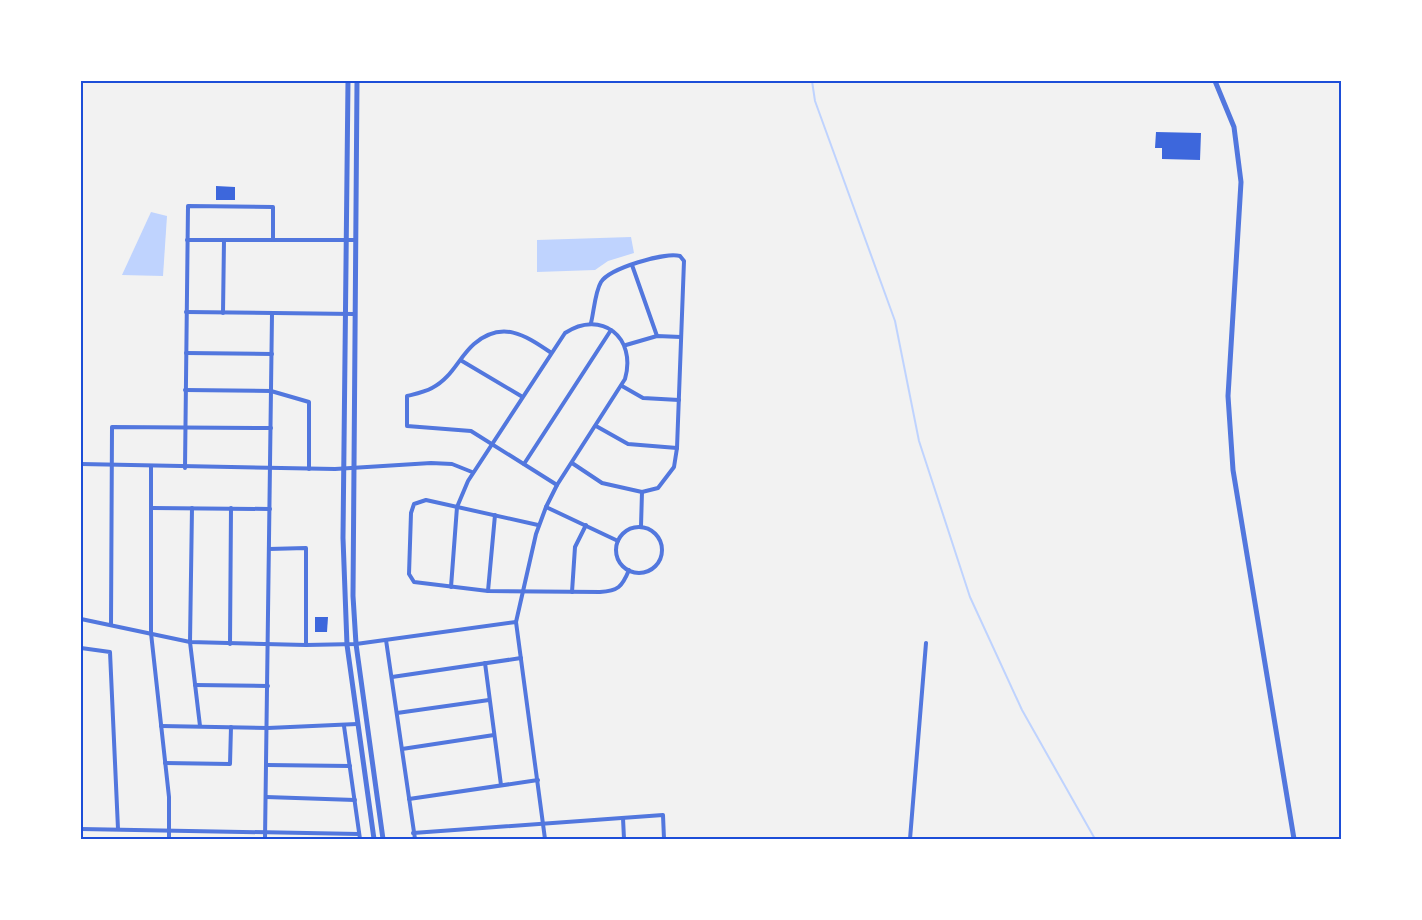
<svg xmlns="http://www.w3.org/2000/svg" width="1422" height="920" viewBox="0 0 1422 920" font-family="'IBM Plex Sans',sans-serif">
	<rect width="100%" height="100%" fill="#f2f2f2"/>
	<!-- water -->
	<g fill="#bfd3fe">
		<polygon points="151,212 167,216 163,276 122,275"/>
		<polygon points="631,237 634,253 608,261 595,270 537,272 537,240"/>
	</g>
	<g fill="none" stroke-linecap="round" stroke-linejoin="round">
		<!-- stream -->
		<polyline stroke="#bfd3fe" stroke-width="2" points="812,81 815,101 895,321 919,441 970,597 1022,710 1095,839"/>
	</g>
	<!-- building -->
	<g fill="#3d67dc">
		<polygon points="1156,132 1201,133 1200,160 1162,159 1162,148 1155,148"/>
		<polygon points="216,186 235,187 235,200 216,200"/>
		<polygon points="315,617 328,617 327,632 315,632"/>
	</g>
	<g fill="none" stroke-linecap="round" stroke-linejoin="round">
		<!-- minor -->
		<g stroke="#5277de" stroke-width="4">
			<polyline points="187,240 355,240"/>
			<polyline points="632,265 657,336"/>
			<polyline points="186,312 354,314"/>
			<polyline points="223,313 224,240"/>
			<polyline points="626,345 657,336 681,337"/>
			<path d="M 550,352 C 525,335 502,320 474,344 C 459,357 452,378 432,388 C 425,392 415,394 407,396 L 407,426 L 471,431 L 557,485"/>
			<polyline points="186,353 272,354"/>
			<polyline points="462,361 521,396"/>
			<polyline points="622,386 643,398 679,400"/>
			<polyline points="185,390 271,391 309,402 309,469"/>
			<polyline points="596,426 628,444 677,448"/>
			<path d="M 572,463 L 602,483 L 642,492 L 658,488 L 674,467 L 677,448 L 684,261 L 680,256 C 665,252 610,268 601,282 C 595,292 594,311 591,323"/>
			<polyline points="81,464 335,469 431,463 452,464 472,472"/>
			<polyline points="524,464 611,330"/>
			<polyline points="151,466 151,633 169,797 169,839"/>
			<polyline points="185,468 188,206 273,207 273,240"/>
			<polyline points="546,507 618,541"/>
			<polyline points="152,508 270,509"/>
			<polyline points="192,508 190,642 200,726"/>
			<path d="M 538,525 L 426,500 L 414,504 L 411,513 L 409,574 L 414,582 L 488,591 L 600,592 C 618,591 622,587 629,570"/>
			<polyline points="641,526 642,492"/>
			<circle cx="639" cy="550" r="23"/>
			<polyline points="269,549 306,548 306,645"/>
			<path d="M 451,587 L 457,507 L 468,481 L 565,333 C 601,309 637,337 625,379 L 557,485 L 546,507 L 536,534 L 516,622 L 545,839"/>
			<polyline points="488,591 495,515"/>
			<polyline points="572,592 575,547 586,525"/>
			<polyline points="81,619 190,642 306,645 356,644 516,622"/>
			<polyline points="111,625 112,427 271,428"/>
			<polyline points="386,640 415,839"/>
			<polyline points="230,644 231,508"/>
			<polyline points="81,648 110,652 118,829"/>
			<polyline points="485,663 501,785"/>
			<polyline points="392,677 521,658"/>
			<polyline points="195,685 268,686"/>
			<polyline points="397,713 489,700"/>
			<polyline points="161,726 268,728 357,724"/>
			<polyline points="344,726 360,839"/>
			<polyline points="402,749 494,735"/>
			<polyline points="165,763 230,764 231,727"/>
			<polyline points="267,765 350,766"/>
			<polyline points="266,797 355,800"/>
			<polyline points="409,799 538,780"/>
			<polyline points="623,818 624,839"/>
			<polyline points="81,829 359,834"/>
			<polyline points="413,833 663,815 664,839"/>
			<polyline points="265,839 272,314"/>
			<polyline points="910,839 926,643"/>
		</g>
		<!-- tertiary -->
		<g stroke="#5277de" stroke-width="5">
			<polyline points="348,81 343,538 347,645 374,839"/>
			<polyline points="357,81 353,596 356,644 383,839"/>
			<polyline points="1215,81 1234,127 1241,182 1228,396 1233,470 1294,839"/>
		</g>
	</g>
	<!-- border -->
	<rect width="1422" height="920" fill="none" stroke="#ffffff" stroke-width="165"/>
	<rect x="82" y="82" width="1258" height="756" fill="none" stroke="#1d4ed8" stroke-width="2"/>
</svg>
